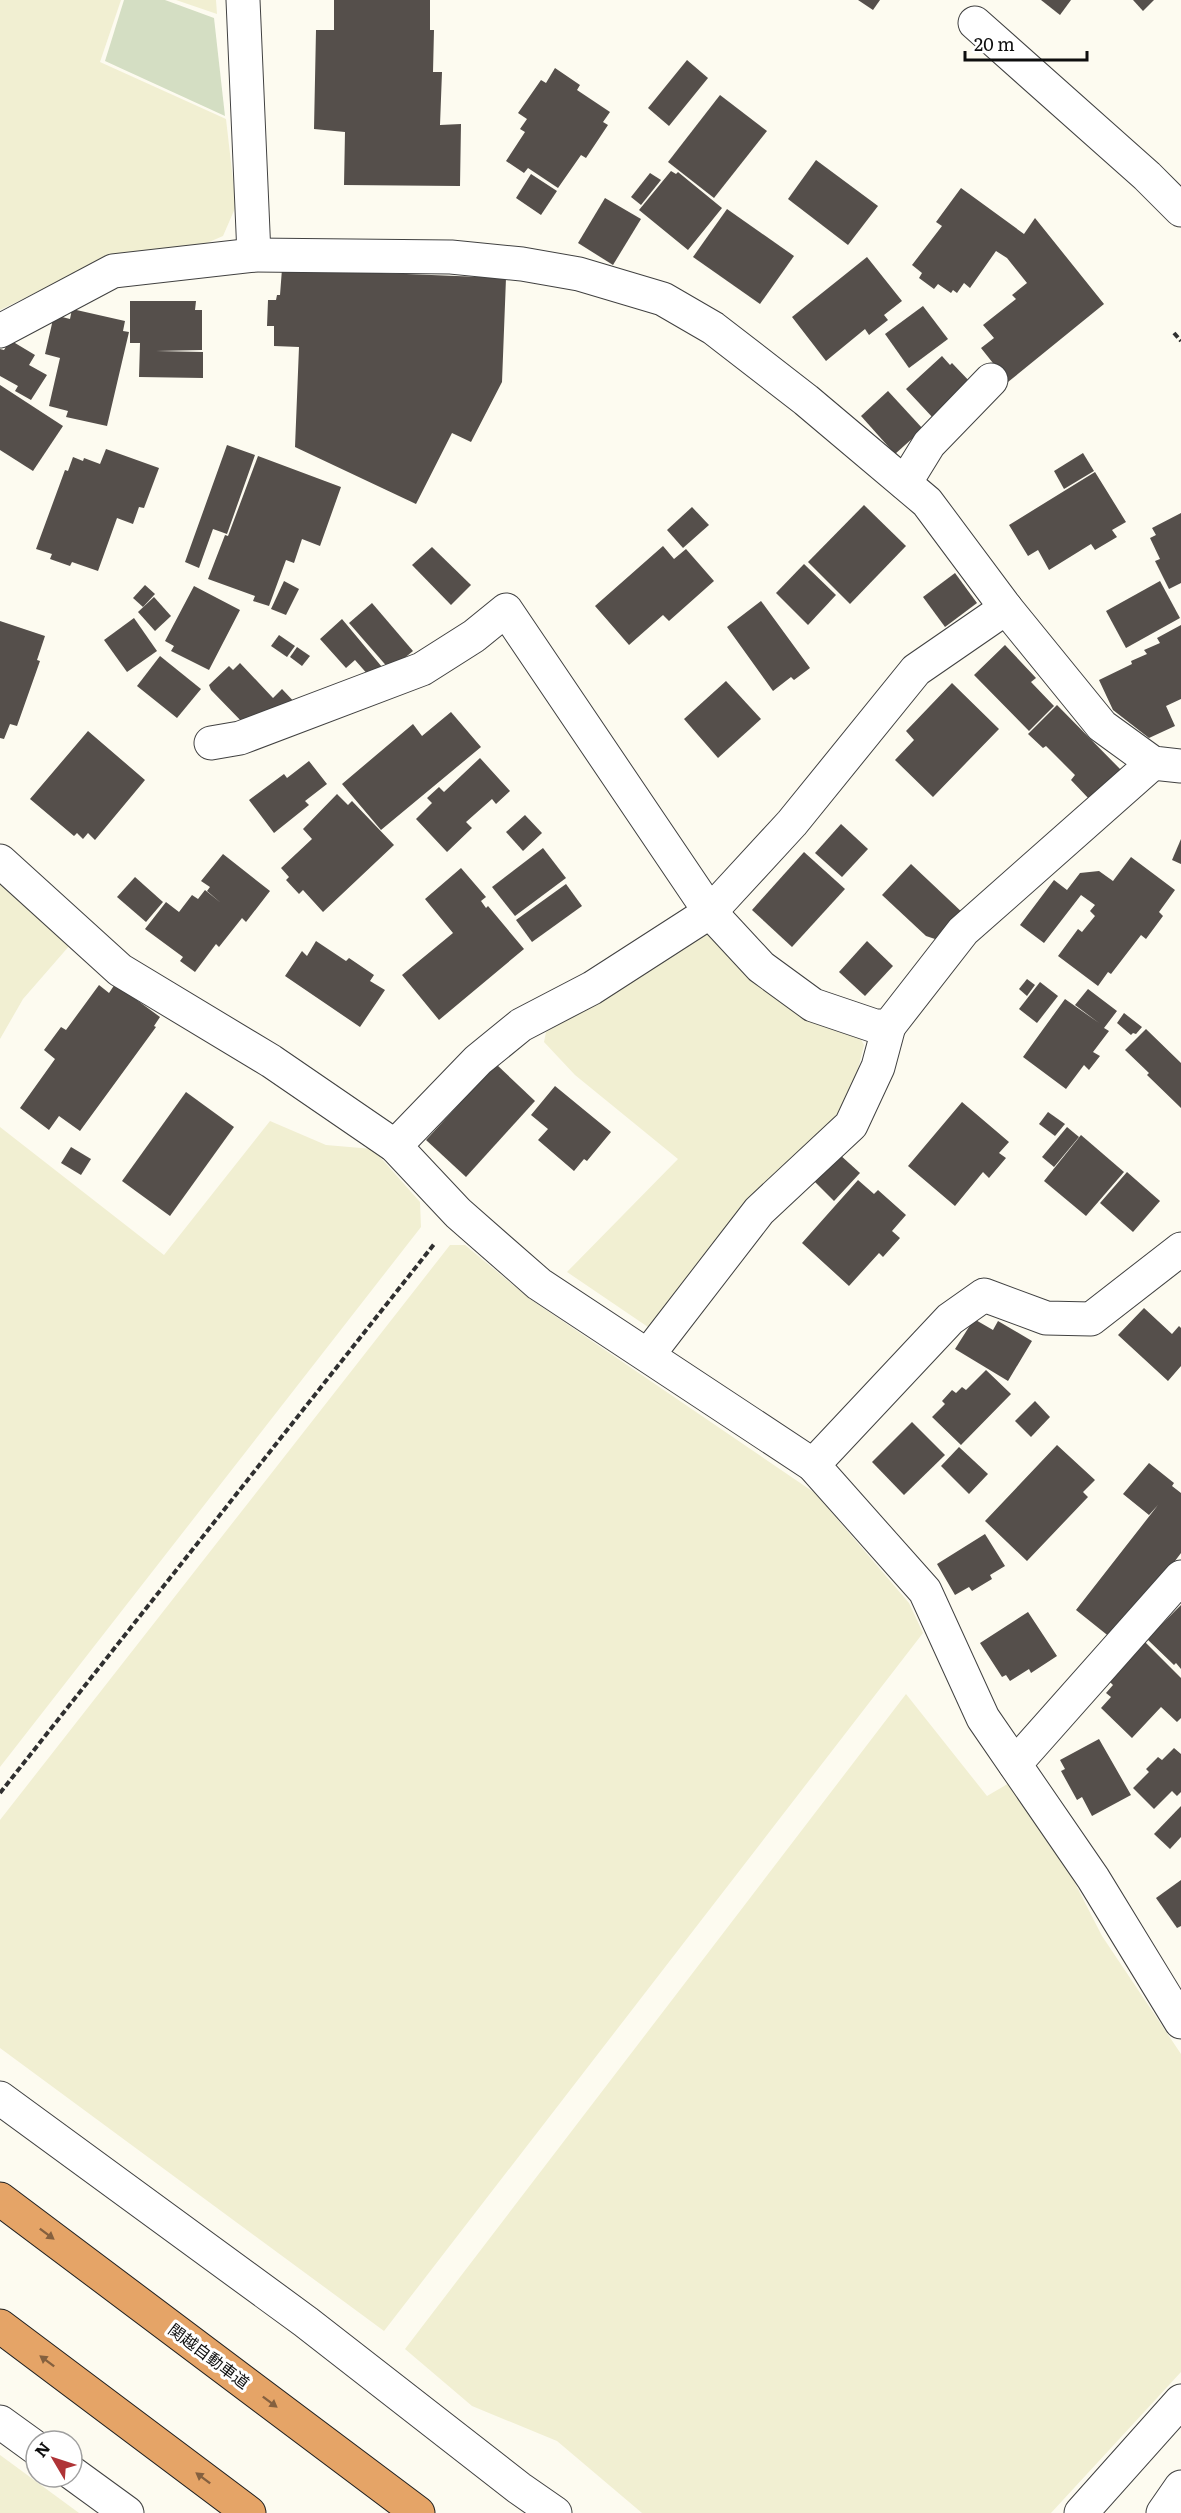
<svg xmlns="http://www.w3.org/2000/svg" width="1181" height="2513" viewBox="0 0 1181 2513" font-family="Literata,'Noto Sans JP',serif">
	<rect width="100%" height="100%" fill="#fdfbf0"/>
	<!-- farmland -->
	<g fill="#f1efd2">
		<polygon points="0,0 121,0 100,62 226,119 236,206 223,236 200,246 86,268 0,310"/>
		<polygon points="176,0 216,0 217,14"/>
		<polygon points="0,881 70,945 23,999 0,1039"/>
		<polygon points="707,934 717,935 858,1034 864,1045 852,1094 827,1127 718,1242 648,1327 567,1272 678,1159 575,1075 544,1042 546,1032"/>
		<polygon points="270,1121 326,1145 373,1149 420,1202 421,1227 0,1767 0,1127 164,1255"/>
		<polygon points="450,1245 465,1245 530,1299 815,1493 909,1603 923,1633 384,2331 0,2048 0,1820"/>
		<polygon points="906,1694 987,1796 1011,1782 1052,1838 1102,1936 1181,2054 1181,2372 1051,2513 642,2513 557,2441 472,2406 405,2349"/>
		<polygon points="0,2455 79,2513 0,2513"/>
	</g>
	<!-- cemetery -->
	<polygon fill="#d4dec3" points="124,0 165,0 214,18 225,116 105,61"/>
	<!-- building -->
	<g fill="#554f4b">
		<polygon points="334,0 430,0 430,30 434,30 433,72 442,72 440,125 461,124 460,186 344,185 345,132 314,129 316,30 334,30"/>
		<polygon points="858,0 880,0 873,10"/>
		<polygon points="1041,0 1071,0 1060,15"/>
		<polygon points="1133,0 1154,0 1143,11"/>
		<polygon points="687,60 708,78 669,126 648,108"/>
		<polygon points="555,68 580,85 577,90 610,112 603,122 608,125 586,158 581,155 558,188 528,168 524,173 506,161 525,132 520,129 527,119 518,113 541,80 546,83"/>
		<polygon points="720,95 767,131 714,198 668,162"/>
		<polygon points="816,160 878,206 848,245 788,199"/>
		<polygon points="671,171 676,174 678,172 722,208 688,250 639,210"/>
		<polygon points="650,173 661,180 641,205 631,197"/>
		<polygon points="531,174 557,191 541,215 516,198"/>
		<polygon points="961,188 1024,234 1035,218 1104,304 1008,382 981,348 994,338 983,325 1016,299 1012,295 1027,283 1007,258 996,251 970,288 964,283 957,293 953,290 951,293 938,284 934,289 919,278 922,273 912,265 942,226 936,222"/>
		<polygon points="605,198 641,219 613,265 578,243"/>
		<polygon points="727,209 794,256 760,304 693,257"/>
		<polygon points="867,257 902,301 884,315 888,320 869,335 865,329 826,361 792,317"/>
		<polygon points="282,269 506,278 502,382 471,442 452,433 416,504 295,447 299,347 274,346 274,326 267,326 268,300 276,300 277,295 280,295"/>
		<polygon points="130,301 196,301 195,310 202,310 202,350 156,351 203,352 203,378 139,377 140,343 130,343"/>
		<polygon points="923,306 948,339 909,368 885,334"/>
		<polygon points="72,309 125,321 123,331 129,332 107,426 66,417 68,411 49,406 60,358 45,354 54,315 70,319"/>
		<polygon points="10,340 35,355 29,365 47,375 31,400 15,391 18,386 0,376 0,349 4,350"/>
		<polygon points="942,356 950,365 952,363 972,384 934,419 906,389"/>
		<polygon points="0,385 63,426 33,471 0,450"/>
		<polygon points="888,391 923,429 895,454 861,416"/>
		<polygon points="227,445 255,455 227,534 213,529 199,568 185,562"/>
		<polygon points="106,449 159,468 144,508 139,507 133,524 117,518 98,571 72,562 70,566 50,559 52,554 36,549 65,470 68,471 73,457 83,461 84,458 100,464"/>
		<polygon points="1083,453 1094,471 1064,489 1054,471"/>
		<polygon points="258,456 341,487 320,546 302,539 294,563 286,560 269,606 253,601 255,596 208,579 225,535 228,536"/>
		<polygon points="1095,472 1126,522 1112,530 1117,537 1095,550 1091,544 1049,570 1038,550 1028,556 1009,525"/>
		<polygon points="864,505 906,546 850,604 808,562"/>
		<polygon points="692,507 709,525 683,548 667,530"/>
		<polygon points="1181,513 1181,583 1169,589 1155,561 1160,559 1150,538 1156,535 1152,528"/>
		<polygon points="663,546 674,559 686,549 714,581 669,621 663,615 629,645 595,606"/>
		<polygon points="432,547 471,585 451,605 412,565"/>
		<polygon points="804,564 836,595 808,625 776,593"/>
		<polygon points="955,573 977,603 945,627 923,597"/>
		<polygon points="284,581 299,589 286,615 271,609"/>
		<polygon points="1160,581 1180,618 1126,648 1106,611"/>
		<polygon points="145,585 155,594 143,607 133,598"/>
		<polygon points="194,586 240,610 209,670 171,651 174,646 165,641"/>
		<polygon points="154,597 171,616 155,631 138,612"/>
		<polygon points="761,601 810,668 794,680 791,677 773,691 727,627"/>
		<polygon points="372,603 413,651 390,670 349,623"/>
		<polygon points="134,618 157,651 127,672 104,640"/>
		<polygon points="342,619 382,667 370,677 355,660 346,668 320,639"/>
		<polygon points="0,621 45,636 37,660 40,661 17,726 10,724 4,739 0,738"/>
		<polygon points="1181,625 1181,699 1166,706 1175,726 1149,738 1113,710 1099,680 1132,664 1131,661 1147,654 1144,650 1160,643 1157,638"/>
		<polygon points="279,635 295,646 287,657 271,646"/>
		<polygon points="1005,645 1036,678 1031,682 1054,706 1029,731 974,675"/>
		<polygon points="297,647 310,656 302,666 290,657"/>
		<polygon points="160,656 201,689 177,718 137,686"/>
		<polygon points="240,663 273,698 282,689 299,707 246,726 211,690 209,685 229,666 233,670"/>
		<polygon points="726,681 761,719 718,758 684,719"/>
		<polygon points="952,683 999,729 933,797 895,760 914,740 906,731"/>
		<polygon points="1057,705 1121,770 1090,800 1071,780 1075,775 1046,746 1043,748 1028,734"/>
		<polygon points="451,712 481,747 381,830 342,784 413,724 422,736"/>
		<polygon points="88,731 145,780 95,840 88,833 83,839 77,833 74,836 30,799"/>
		<polygon points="480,758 510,791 496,804 492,799 466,822 472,828 447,852 416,819 432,803 427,798 439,787 444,792"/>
		<polygon points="309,761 327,784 305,801 309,805 274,833 249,800 284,774 287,778"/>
		<polygon points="337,794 348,805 352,801 394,845 323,912 303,890 299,894 286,880 289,877 281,868 312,839 303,829"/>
		<polygon points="525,815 542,833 523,851 506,832"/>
		<polygon points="841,824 868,849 842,877 815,853"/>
		<polygon points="1181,839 1181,864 1172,860"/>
		<polygon points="543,848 566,878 515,916 492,887"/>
		<polygon points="804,852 845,889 792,947 752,910"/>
		<polygon points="223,854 270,891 246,922 242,918 219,947 216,944 195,972 180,961 183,957 145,929 166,902 179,912 192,895 198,899 205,890 221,903 207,891 210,887 201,881"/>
		<polygon points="1131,857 1175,890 1159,912 1163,916 1146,939 1141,935 1111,974 1108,972 1098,986 1058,956 1078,929 1082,932 1095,916 1090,911 1095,905 1081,895 1044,943 1020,925 1054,880 1067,890 1080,873 1099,871 1113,881"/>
		<polygon points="911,864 965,915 941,941 926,936 882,895"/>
		<polygon points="461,868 486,897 481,901 486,908 488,906 524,949 439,1020 402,975 453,933 425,899"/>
		<polygon points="135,877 163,902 146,922 117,897"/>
		<polygon points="566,884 582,906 532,942 516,920"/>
		<polygon points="316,941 346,961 349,958 374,975 370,981 385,990 360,1027 285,976 302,951 307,956"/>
		<polygon points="867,941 893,966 865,996 839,972"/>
		<polygon points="1027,979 1035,985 1027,996 1019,989"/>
		<polygon points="1040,982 1058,996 1037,1023 1019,1009"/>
		<polygon points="115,984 160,1017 154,1026 156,1027 80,1131 59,1116 49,1130 20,1108 55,1059 44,1050 61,1027 66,1030 99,985 109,993"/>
		<polygon points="1088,989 1117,1011 1104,1028 1109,1031 1093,1052 1100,1056 1089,1070 1084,1065 1066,1089 1023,1057 1065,999 1099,1023 1075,1005"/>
		<polygon points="1124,1013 1142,1027 1136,1034 1133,1033 1131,1035 1117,1023"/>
		<polygon points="1146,1029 1181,1063 1181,1108 1147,1075 1149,1073 1125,1050"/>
		<polygon points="496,1064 535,1101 466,1177 426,1140"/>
		<polygon points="555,1086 611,1132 587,1161 584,1159 574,1171 538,1140 548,1129 531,1115"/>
		<polygon points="186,1092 234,1127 170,1216 122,1181"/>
		<polygon points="962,1102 1009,1142 999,1153 1006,1158 989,1178 983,1172 955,1206 908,1166"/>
		<polygon points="1048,1112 1065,1124 1055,1136 1039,1124"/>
		<polygon points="1067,1127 1079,1137 1054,1167 1042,1157"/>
		<polygon points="1081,1135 1124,1172 1086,1216 1044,1181"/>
		<polygon points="71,1147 91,1159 81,1175 61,1163"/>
		<polygon points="839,1154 860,1173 834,1201 814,1181"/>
		<polygon points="1127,1172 1160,1201 1133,1232 1100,1203"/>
		<polygon points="858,1180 874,1194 878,1190 906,1215 892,1231 900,1238 883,1257 879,1253 849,1286 802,1243"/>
		<polygon points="1144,1308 1172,1334 1179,1326 1181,1328 1181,1366 1168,1381 1118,1335"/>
		<polygon points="974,1319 993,1330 998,1321 1032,1341 1008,1381 955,1349"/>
		<polygon points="986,1370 1011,1394 961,1445 932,1417 945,1404 942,1401 952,1390 956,1393 962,1387 966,1390"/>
		<polygon points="1035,1401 1050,1417 1031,1437 1015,1421"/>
		<polygon points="912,1422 945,1455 904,1495 872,1462"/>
		<polygon points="1057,1445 1095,1480 1083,1492 1088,1497 1027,1561 985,1521"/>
		<polygon points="959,1447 988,1474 969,1494 941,1466"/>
		<polygon points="1149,1463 1174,1483 1172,1486 1181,1493 1181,1553 1156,1586 1111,1638 1076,1610 1158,1505 1149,1515 1123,1494"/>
		<polygon points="985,1534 1005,1566 990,1575 992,1579 972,1591 969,1587 955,1595 937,1564"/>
		<polygon points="1181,1605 1181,1669 1176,1663 1174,1665 1147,1639"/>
		<polygon points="1028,1612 1057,1656 1031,1673 1029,1669 1010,1681 1006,1675 1002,1677 980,1643"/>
		<polygon points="1145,1642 1181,1678 1181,1718 1177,1722 1161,1707 1132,1738 1101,1708 1111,1697 1106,1693 1113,1685 1108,1680"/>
		<polygon points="1099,1739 1131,1795 1092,1816 1082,1797 1077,1800 1061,1771 1065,1769 1060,1760"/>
		<polygon points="1174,1748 1181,1754 1181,1792 1177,1796 1172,1791 1154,1809 1133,1788 1149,1772 1146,1769 1158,1757 1162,1760"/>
		<polygon points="1181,1806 1181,1837 1170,1849 1154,1834"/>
		<polygon points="1181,1880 1181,1926 1177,1928 1156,1898"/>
	</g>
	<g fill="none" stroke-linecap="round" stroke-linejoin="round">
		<!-- minor casing -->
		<g stroke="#414141" stroke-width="35">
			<g id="minor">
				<polyline points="243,0 254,255"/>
				<polyline points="975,23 1147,176 1181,210"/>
				<polyline points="0,331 113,271 254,255 451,257 522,264 579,274 663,299 713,328 806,400 927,502 1006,608 1102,726 1153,763 1181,766"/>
				<polyline points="905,483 929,444 991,380"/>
				<polyline points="211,743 240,738 422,669 474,636 506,610 710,912 761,967 813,1005 875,1026 889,1026 963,931 1153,763"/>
				<polyline points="0,861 120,970 271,1061 395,1146 458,1213 539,1284 813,1465 925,1591 983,1718 1093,1878 1181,2022"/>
				<polyline points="395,1146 478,1060 521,1025 592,988 710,912 792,823 916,670 1006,608"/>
				<polyline points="648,1355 759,1211 851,1125 878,1067 889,1026"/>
				<polyline points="813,1465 950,1319 984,1295 1046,1318 1091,1319 1181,1249"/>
				<polyline points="1015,1764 1181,1577"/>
				<polyline points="0,2098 306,2322 519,2488 555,2513"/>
				<polyline points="0,2422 36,2448"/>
				<polyline points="72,2473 127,2513"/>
				<polyline points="1081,2513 1181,2401"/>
				<polyline points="1163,2513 1181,2487"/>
			</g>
		</g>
		<!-- highway casing -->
		<g stroke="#1f1f1f" stroke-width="35">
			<g id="highway">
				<polyline points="0,2199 418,2513"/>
				<polyline points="0,2326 249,2513"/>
			</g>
		</g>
		<!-- path -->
		<g stroke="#303030" stroke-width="4" stroke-dasharray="6 3" stroke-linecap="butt">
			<polyline points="1174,333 1181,341"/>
			<polyline points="0,1793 435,1243"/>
		</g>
		<!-- minor -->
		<use href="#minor" stroke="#fff" stroke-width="33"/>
		<!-- highway -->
		<use href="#highway" stroke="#e5a467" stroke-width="33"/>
	</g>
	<!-- one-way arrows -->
	<defs><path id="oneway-solid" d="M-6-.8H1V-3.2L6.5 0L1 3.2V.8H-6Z" transform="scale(1.5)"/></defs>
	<g fill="#84603f">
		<use href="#oneway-solid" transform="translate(47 2234) rotate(37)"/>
		<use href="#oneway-solid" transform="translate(47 2361) rotate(-143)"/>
		<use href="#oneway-solid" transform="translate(270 2402) rotate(37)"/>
		<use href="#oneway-solid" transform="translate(203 2478) rotate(-143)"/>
	</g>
	<g text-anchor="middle" stroke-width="6" stroke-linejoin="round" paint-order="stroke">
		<!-- street labels -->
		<g font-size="16" fill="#0e0e0e" stroke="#fff">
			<text transform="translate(209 2356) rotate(37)" y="6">関越自動車道</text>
		</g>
	</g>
	<!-- north arrow -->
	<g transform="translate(54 2459) rotate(309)"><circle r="28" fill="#ffffff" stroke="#9f9f9f" stroke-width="1.5"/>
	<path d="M0-4.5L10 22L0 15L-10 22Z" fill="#af3437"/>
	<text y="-9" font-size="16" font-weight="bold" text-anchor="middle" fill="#0e0e0e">N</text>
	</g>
	<!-- scale -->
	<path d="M965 51v9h122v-9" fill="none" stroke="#0e0e0e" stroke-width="3"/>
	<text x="974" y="51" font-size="18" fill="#0e0e0e" stroke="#ffffff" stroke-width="4.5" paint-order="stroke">20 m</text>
</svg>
